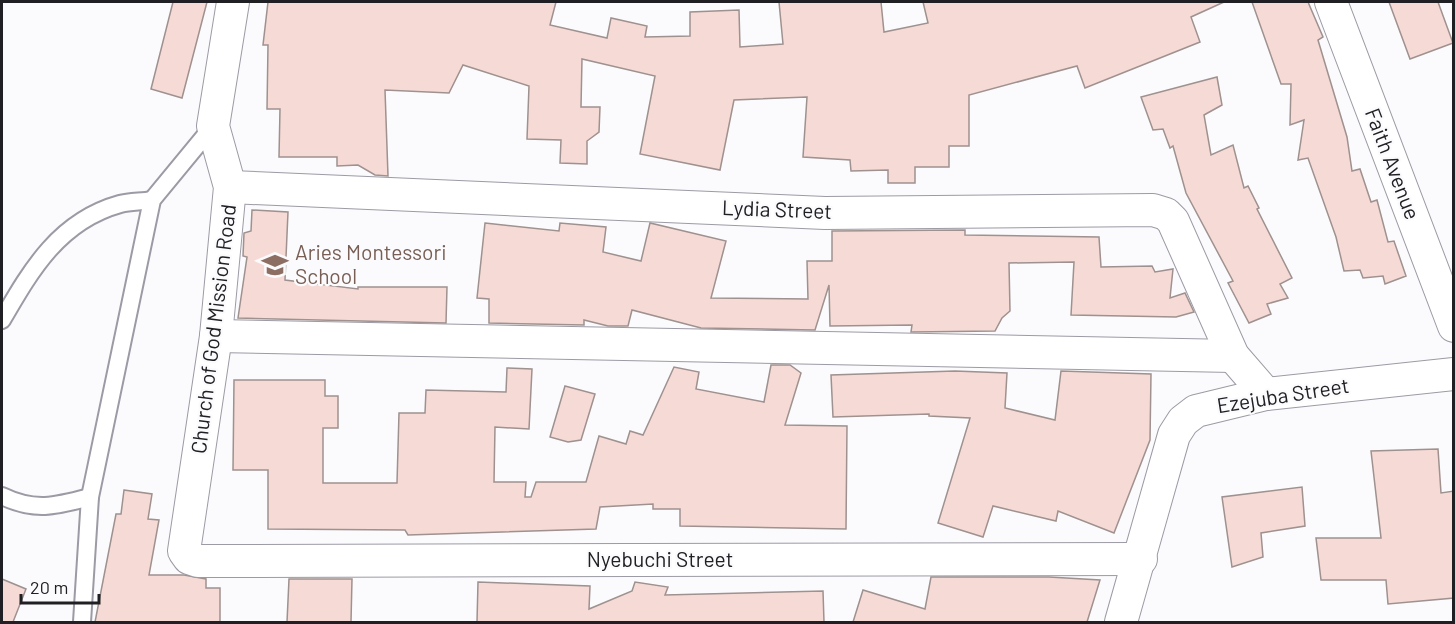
<svg xmlns="http://www.w3.org/2000/svg" width="1455" height="624" viewBox="0 0 1455 624" font-family="Barlow,sans-serif">
	<rect width="100%" height="100%" fill="#fbfbfd"/>
	<!-- building -->
	<g fill="#f6dad5" stroke="#9e918f" stroke-width="1.5">
		<polygon points="173,2 207,2 182,98 151,89"/>
		<polygon points="268,2 556,2 550,25 607,38 611,18 647,26 645,37 690,36 690,12 739,10 740,47 783,44 779,2 881,2 884,32 928,23 923,2 1224,2 1191,17 1200,42 1085,88 1077,66 969,95 969,146 949,146 949,167 915,167 915,183 888,183 888,170 851,171 850,160 803,157 807,97 734,100 720,170 640,154 655,76 582,59 581,107 600,107 599,132 587,141 587,164 560,163 561,140 527,139 529,86 463,65 449,93 385,90 388,176 375,175 358,165 337,166 337,157 279,157 280,109 267,109 268,45 263,45"/>
		<polygon points="1252,2 1308,2 1323,37 1318,40 1347,137 1352,171 1360,169 1371,202 1377,200 1388,242 1394,241 1406,276 1385,284 1383,276 1363,278 1360,270 1344,271 1336,237 1308,158 1298,160 1304,120 1290,125 1291,84 1281,84"/>
		<polygon points="1389,2 1438,2 1453,43 1410,59"/>
		<polygon points="1217,77 1222,105 1204,115 1211,155 1233,145 1244,188 1248,186 1259,208 1257,209 1292,278 1280,284 1288,298 1267,304 1271,314 1249,323 1228,283 1233,281 1186,193 1173,146 1170,148 1163,129 1153,130 1141,97"/>
		<polygon points="252,210 288,212 285,280 358,289 358,287 447,287 446,323 238,318 247,257 243,256 244,233 251,231"/>
		<polygon points="485,223 559,231 560,223 606,227 603,252 641,261 650,223 726,241 711,298 808,299 807,261 832,261 832,231 965,230 965,235 1099,237 1101,267 1152,266 1155,272 1173,269 1170,298 1185,293 1194,312 1176,317 1071,315 1074,262 1009,263 1010,311 1002,318 995,331 911,332 912,325 830,326 829,285 815,330 701,328 632,310 628,326 608,326 584,320 584,325 489,323 489,299 477,298"/>
		<polygon points="771,365 790,365 801,373 785,425 847,426 846,529 680,526 680,509 653,509 653,504 600,507 596,529 408,535 405,530 268,529 268,470 233,470 234,380 325,380 325,396 338,396 338,428 323,428 323,483 397,483 399,413 425,413 426,390 506,392 507,368 532,369 529,429 495,427 494,482 526,482 525,497 531,497 536,482 586,482 599,436 626,444 630,431 643,435 674,367 699,372 696,389 764,402"/>
		<polygon points="955,371 1007,373 1005,408 1055,420 1061,371 1151,374 1150,440 1114,533 1058,511 1056,521 993,506 983,537 938,523 970,418 929,416 929,414 833,417 831,375"/>
		<polygon points="565,386 595,394 581,440 568,442 550,437"/>
		<polygon points="1438,449 1441,493 1454,491 1454,598 1388,604 1386,580 1321,580 1316,538 1381,538 1371,451"/>
		<polygon points="1302,487 1305,526 1261,533 1263,557 1232,567 1222,497"/>
		<polygon points="124,490 152,494 148,519 159,520 149,575 184,575 206,579 206,588 220,588 220,622 95,622 116,514 121,514"/>
		<polygon points="931,577 1049,577 1100,580 1087,622 853,622 863,590 925,609"/>
		<polygon points="2,579 26,589 13,622 2,622"/>
		<polygon points="289,579 352,579 351,622 287,622"/>
		<polygon points="478,582 590,586 589,609 632,591 635,582 668,587 665,595 823,591 824,622 477,622"/>
	</g>
	<g fill="none" stroke-linecap="round" stroke-linejoin="round">
		<!-- service casing -->
		<g stroke="#9c9aa4" stroke-width="20">
			<g id="service">
				<path d="M 2,320 C 31,270 59,221 120,204 C 130,201 141,202 152,200"/>
				<path d="M 2,496 C 35,512 56,506 90,497"/>
				<polyline points="82,622 90,497 152,200 213,126"/>
			</g>
		</g>
		<!-- minor casing -->
		<g stroke="#9c9aa4" stroke-width="34">
			<g id="minor">
				<polyline points="233,2 213,126 230,187 216,336 184,551 189,558 198,561 1141,559"/>
				<polyline points="1331,2 1454,326"/>
				<polyline points="230,187 825,213 1153,210 1166,214 1173,221 1233,356 1266,394"/>
				<polyline points="216,336 1233,356"/>
				<polyline points="1121,622 1174,435 1183,421 1196,411 1266,394 1454,374"/>
			</g>
		</g>
		<!-- service -->
		<use href="#service" stroke="#fff" stroke-width="16"/>
		<!-- minor -->
		<use href="#minor" stroke="#fff" stroke-width="32"/>
	</g>
	<!-- icons -->
	<defs>
		<g id="school-bare" transform="scale(2.07)"><path d="M0-5L7-2L0 1L-7-2ZM-4 1L0 2.5L4 1V4Q0 6-4 4Z" fill="#8d6e63" stroke="#fbfbfd" stroke-width="2.5" paint-order="stroke"/></g>
	</defs>
	<g fill-rule="evenodd">
		<use href="#school-bare" x="275" y="265"/>
	</g>
	<g text-anchor="middle" stroke-width="4.5" stroke-linejoin="round" paint-order="stroke">
		<!-- street labels -->
		<g font-size="21" fill="#202024" stroke="#fbfbfd">
			<text transform="translate(1392 164) rotate(69)" y="7">Faith Avenue</text>
			<text transform="translate(777 210) rotate(2)" y="7">Lydia Street</text>
			<text transform="translate(214 329) rotate(-83)" y="7">Church of God Mission Road</text>
			<text transform="translate(1283 396) rotate(-9)" y="7">Ezejuba Street</text>
			<text x="660" y="567">Nyebuchi Street</text>
		</g>
		<!-- education labels -->
		<g font-size="21" fill="#785e54" stroke="#fbfbfd" text-anchor="start">
			<text x="295" y="260">Aries Montessori<tspan x="295" dy="24">School</tspan></text>
		</g>
	</g>
	<!-- border -->
	<rect width="1455" height="624" fill="none" stroke="#202024" stroke-width="6"/>
	<!-- scale -->
	<path d="M21 594v9h78v-9" fill="none" stroke="#202024" stroke-width="3"/>
	<text x="30" y="594" font-size="18" fill="#202024" stroke="#fbfbfd" stroke-width="4.5" paint-order="stroke">20 m</text>
</svg>
